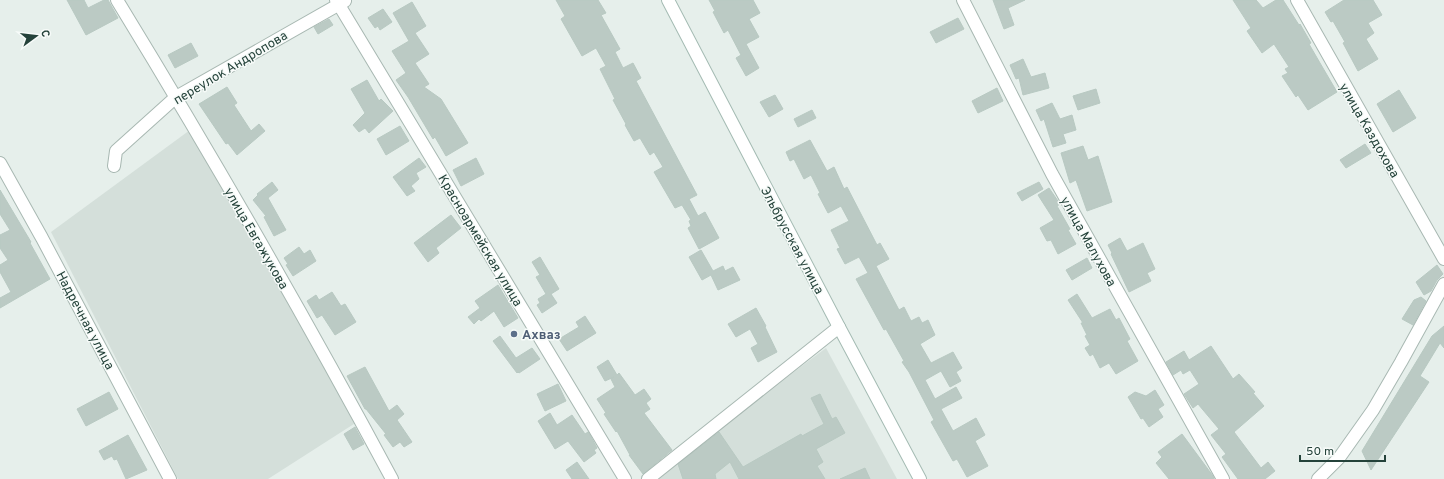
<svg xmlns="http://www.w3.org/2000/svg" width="1444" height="479" viewBox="0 0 1444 479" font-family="Overpass,sans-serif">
	<rect width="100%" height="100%" fill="#e6efeb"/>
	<!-- built -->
	<g fill="#d4dfda">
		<polygon points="190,130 357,422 268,479 178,479 51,232"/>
		<polygon points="826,348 897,479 651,479 671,463"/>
	</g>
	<!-- building -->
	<g fill="#bbcac4" stroke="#b8c9c2">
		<polygon points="67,0 84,0 88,8 104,0 108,0 118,18 86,35"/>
		<polygon points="556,0 598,0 606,13 601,15 620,49 615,52 623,68 633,63 641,78 636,81 697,195 689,199 698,216 705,212 719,238 699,249 688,228 691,226 689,221 691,220 682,205 675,208 654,172 663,167 654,152 650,155 640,138 634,141 625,125 626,124 613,100 615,99 600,69 606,66 596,48 582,56 561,19 565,16"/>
		<polygon points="709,0 753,0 760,13 749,19 759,37 746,44 759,68 746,76 736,58 741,55 728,30 724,33 713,12 715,11"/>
		<polygon points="993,0 1025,0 1008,8 1014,25 1004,29"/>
		<polygon points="1233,0 1256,0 1263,8 1276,0 1283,0 1299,25 1300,24 1311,43 1309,44 1320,63 1337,92 1308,110 1298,95 1296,97 1282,76 1288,73 1285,69 1289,67 1274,44 1262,53 1247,31 1251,28"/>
		<polygon points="1344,0 1373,0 1382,15 1368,23 1374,33 1366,39 1378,59 1358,71 1343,43 1345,42 1333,21 1331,22 1325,12"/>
		<polygon points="412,2 426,26 415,33 429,54 415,63 429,84 424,87 441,99 468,143 446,156 435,137 433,139 408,97 396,80 406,73 392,51 409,41 393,13"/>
		<polygon points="383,9 392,22 380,30 378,26 375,28 368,18"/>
		<polygon points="958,18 964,29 936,43 930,32"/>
		<polygon points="329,19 333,25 318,34 314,27"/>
		<polygon points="191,43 198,56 175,68 168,55"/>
		<polygon points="1023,59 1031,77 1045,73 1049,88 1023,95 1019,78 1016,79 1010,65"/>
		<polygon points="367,80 379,101 381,99 393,111 369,133 365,128 359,132 353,125 365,113 351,89"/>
		<polygon points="227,87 237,103 234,105 251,131 259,124 265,131 237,155 228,143 226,144 199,104"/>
		<polygon points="997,88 1003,101 978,113 972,101"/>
		<polygon points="1096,89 1100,103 1078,110 1073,96"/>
		<polygon points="1399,90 1416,118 1393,132 1377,104"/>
		<polygon points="775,95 783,109 769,117 760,102"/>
		<polygon points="1052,103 1060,119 1072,115 1076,130 1063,134 1066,143 1053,147 1044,119 1041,121 1036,110"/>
		<polygon points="812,110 816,118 798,127 794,119"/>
		<polygon points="400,126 409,141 386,155 377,139"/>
		<polygon points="810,140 827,171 834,167 844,189 847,187 877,245 880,243 889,259 876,266 899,310 904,307 911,321 919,317 922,323 928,320 935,335 920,344 931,363 953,352 962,368 956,372 961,381 950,387 941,371 925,380 935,399 956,387 962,398 941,409 953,431 976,418 985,435 975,441 988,466 967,477 957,459 953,461 931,422 934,420 909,372 902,362 904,361 886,329 884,330 856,279 868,273 859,257 845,264 837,249 840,248 831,230 849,221 841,206 828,213 818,194 820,193 811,175 804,179 794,159 790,161 786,152"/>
		<polygon points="1365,144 1371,153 1346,168 1340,160"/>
		<polygon points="1083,146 1088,160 1098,156 1112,202 1087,211 1076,180 1070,183 1061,153"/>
		<polygon points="419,158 426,167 416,173 419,179 411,186 415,191 407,196 393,177"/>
		<polygon points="476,158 484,174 461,186 453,170"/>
		<polygon points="272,182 278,190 268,198 286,230 274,236 264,217 266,216 253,200 258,195 257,194"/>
		<polygon points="1039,182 1043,189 1022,201 1017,193"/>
		<polygon points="1049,188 1060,204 1057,206 1070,229 1068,230 1076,244 1058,254 1051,240 1047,241 1040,228 1054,220 1038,195"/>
		<polygon points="0,190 31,242 30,243 50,279 0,308 0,298 11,292 0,272 0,265 8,260 0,248 0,235 10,230 0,214"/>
		<polygon points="451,215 461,228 436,248 439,253 428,262 414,243"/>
		<polygon points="1120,238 1127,251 1143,243 1155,269 1147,273 1151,281 1129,292 1111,254 1112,253 1108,245"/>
		<polygon points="299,247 304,254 310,250 316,261 293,276 286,265 288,264 284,258"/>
		<polygon points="701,250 713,271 723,266 725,271 733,267 740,280 718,290 711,275 702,280 689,257"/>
		<polygon points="540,257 559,289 551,294 557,303 542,313 537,305 540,303 538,299 546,294 536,277 540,275 532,262"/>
		<polygon points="1087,258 1092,268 1072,280 1066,270"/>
		<polygon points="1437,265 1443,274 1437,280 1431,291 1424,295 1416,282"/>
		<polygon points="498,285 518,318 504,327 494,311 481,321 479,319 474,324 468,317 480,308 475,301"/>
		<polygon points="332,292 341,306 345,304 356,322 335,335 322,315 317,318 307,301 316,295 319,300"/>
		<polygon points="1077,294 1092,318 1110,309 1116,320 1119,318 1130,339 1127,341 1138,361 1116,374 1109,363 1100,368 1093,354 1090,356 1085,348 1090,345 1085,336 1087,335 1081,323 1083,323 1068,300"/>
		<polygon points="1421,297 1426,301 1413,325 1402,319 1414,300"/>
		<polygon points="756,308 766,326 765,327 777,352 758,362 751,348 758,344 750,329 736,337 728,324"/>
		<polygon points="585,316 596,333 567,351 559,339 579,327 576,322"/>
		<polygon points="1444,326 1444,348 1440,343 1420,376 1429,382 1371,470 1362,451 1432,336"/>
		<polygon points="500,336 516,358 532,348 540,359 519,373 518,372 517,373 493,341"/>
		<polygon points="1211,346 1233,379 1239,374 1255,392 1253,393 1264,406 1234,432 1261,468 1268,462 1275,471 1265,479 1238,479 1222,457 1226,454 1211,435 1219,429 1198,404 1193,408 1184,394 1199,384 1190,370 1183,374 1181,370 1173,375 1166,362 1184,351 1189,360"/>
		<polygon points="608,360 617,375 619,373 635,395 644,389 651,399 646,403 650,409 644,413 672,450 643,474 629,455 630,455 617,431 616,432 604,414 606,413 597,399 615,387 611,379 614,377 605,381 597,367"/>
		<polygon points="365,367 389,411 397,405 404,414 397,420 412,442 404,447 400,442 393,447 384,435 386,434 366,409 365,409 347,376"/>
		<polygon points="558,384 566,401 545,411 537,394"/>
		<polygon points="1155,390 1164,405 1158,409 1163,417 1149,427 1143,418 1141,419 1128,397 1135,392 1146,396"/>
		<polygon points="109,392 118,409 86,426 77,409"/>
		<polygon points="820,394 832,419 836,417 845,433 816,449 823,462 817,466 825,479 739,479 730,462 715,474 716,479 683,479 678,464 719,432 743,467 801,434 802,436 824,424 811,398"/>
		<polygon points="550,413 557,425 572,415 585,434 588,432 590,435 597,448 594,450 596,453 584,462 568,441 555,449 538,421"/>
		<polygon points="355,427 364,444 353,450 344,434"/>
		<polygon points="1182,434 1213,476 1214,479 1169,479 1156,463 1162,457 1158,452"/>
		<polygon points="128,435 147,470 126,479 117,459 114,460 112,456 104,460 99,451"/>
		<polygon points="577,462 589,479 572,479 566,470"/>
		<polygon points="865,468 870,479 840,479"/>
	</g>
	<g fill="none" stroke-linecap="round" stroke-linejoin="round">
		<!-- street casing -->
		<g stroke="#a8b8b2" stroke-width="14">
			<g id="street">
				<path d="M 117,0 C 213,157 305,317 392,479"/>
				<polyline points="336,0 625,479"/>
				<polyline points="963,0 1052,174 1223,479"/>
				<polyline points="1297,0 1444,259"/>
				<polyline points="0,163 42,238 170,479"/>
				<polyline points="114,166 116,151 176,97 345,1"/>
				<polyline points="648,479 839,327"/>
				<polyline points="1318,479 1339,458 1373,410 1401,362 1444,284"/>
			</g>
		</g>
		<!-- secondary casing -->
		<g stroke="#a4bbb3" stroke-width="14">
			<polyline id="secondary" points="668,0 839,327 920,479"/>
		</g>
		<!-- street -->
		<use href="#street" stroke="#fff" stroke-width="12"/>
		<!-- secondary -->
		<use href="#secondary" stroke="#fff" stroke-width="12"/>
	</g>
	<!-- markers -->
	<circle fill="#5c6f8a" stroke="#f7fbf9" stroke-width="1.5" cx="514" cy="334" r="4"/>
	<g text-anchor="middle" stroke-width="3" stroke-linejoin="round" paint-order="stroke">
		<!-- street labels -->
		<g font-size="13" fill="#24423a" stroke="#f7fbf9">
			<text transform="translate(230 67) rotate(-31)" y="5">переулок Андропова</text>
			<text transform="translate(1370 130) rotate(60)" y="5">улица Каздохова</text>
			<text transform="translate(257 238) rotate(60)" y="5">улица Евгажукова</text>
			<text transform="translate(481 240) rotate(59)" y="5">Красноармейская улица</text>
			<text transform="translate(793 240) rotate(62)" y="5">Эльбрусская улица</text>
			<text transform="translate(1089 241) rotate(61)" y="5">улица Малухова</text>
			<text transform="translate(86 320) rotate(62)" y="5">Надречная улица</text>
		</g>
		<!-- service labels -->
		<g font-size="13" font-weight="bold" fill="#4e5e75" stroke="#f7fbf9" text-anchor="start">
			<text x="522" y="339">Ахваз</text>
		</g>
	</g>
	<!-- north arrow -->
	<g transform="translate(36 36) rotate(75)" stroke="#f7fbf9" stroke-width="3" paint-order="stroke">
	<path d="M0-3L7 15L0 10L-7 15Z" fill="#24423a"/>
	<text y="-6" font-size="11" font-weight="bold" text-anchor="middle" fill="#24423a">С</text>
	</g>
	<!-- scale -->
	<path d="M1300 455v6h85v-6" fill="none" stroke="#24423a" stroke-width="2"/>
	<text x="1306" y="455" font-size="12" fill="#24423a" stroke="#f7fbf9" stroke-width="3" paint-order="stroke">50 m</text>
</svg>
